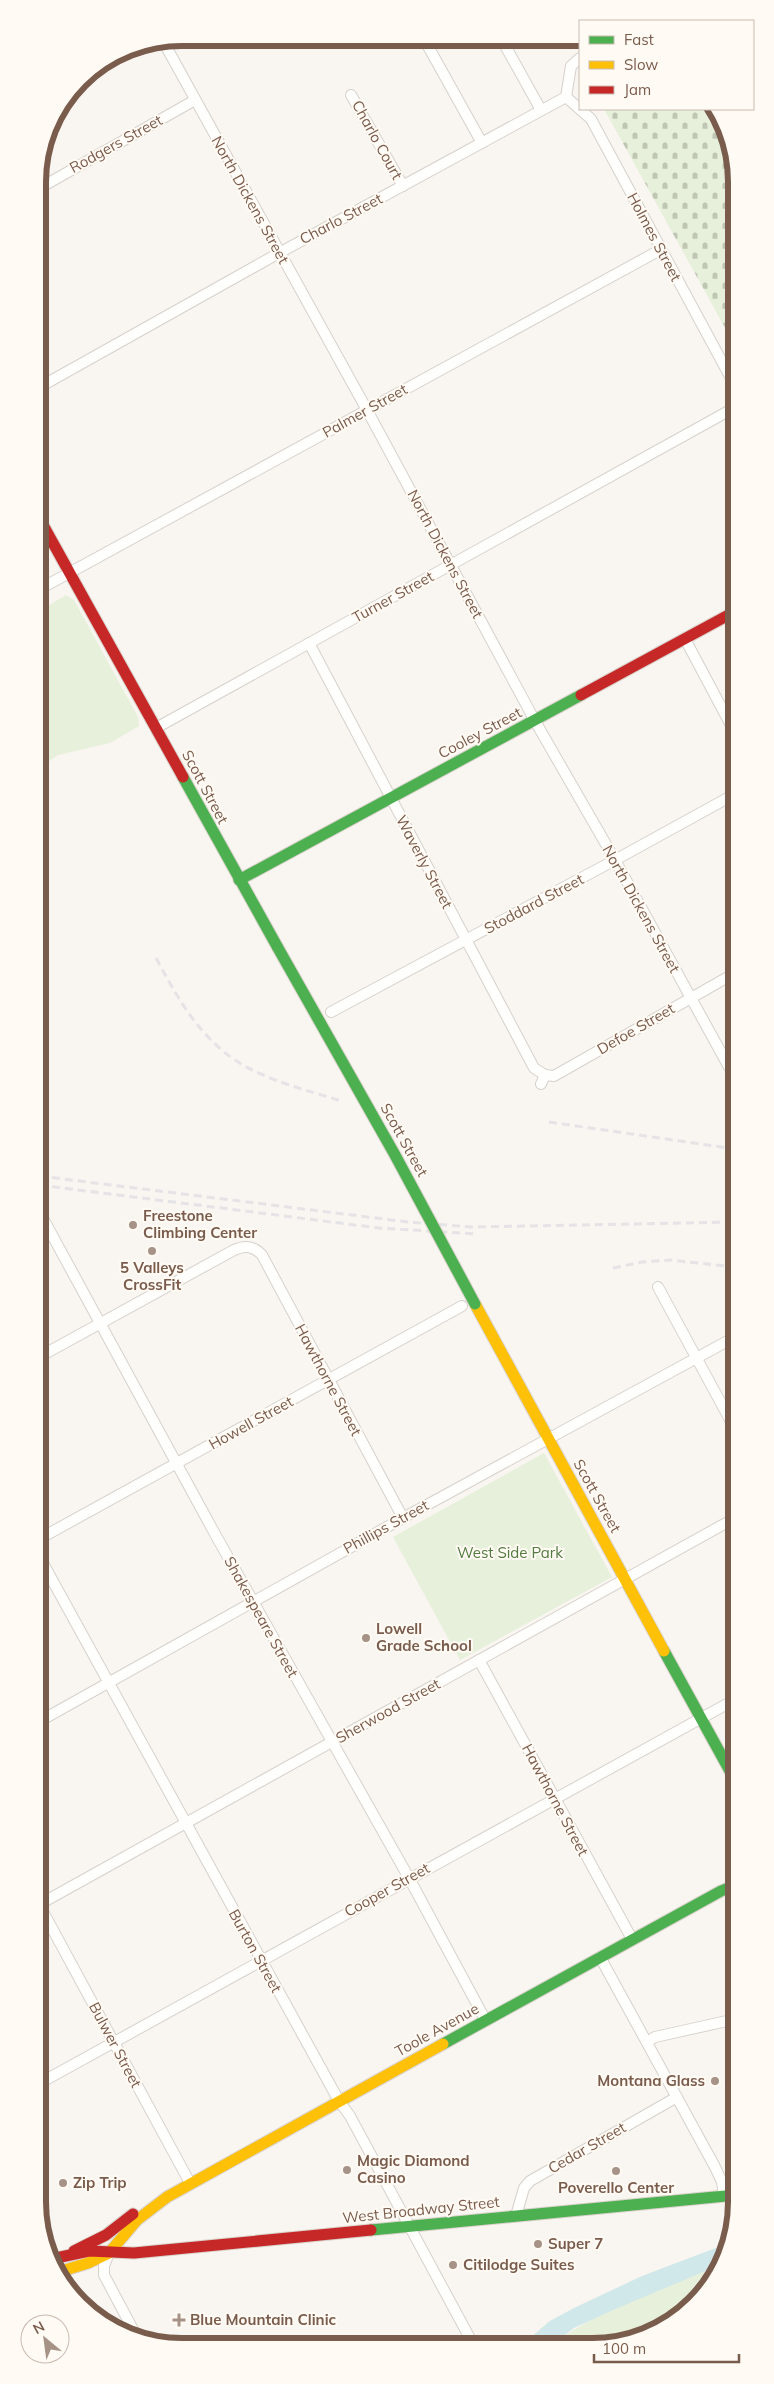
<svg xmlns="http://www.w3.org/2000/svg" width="774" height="2384" viewBox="0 0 774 2384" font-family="Mulish,sans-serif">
	<defs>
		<pattern id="cemetery-stones" width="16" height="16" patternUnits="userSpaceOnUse" patternTransform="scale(1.25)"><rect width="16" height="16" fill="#e7f0db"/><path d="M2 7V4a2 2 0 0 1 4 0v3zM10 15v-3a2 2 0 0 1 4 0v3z" fill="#c0c6b4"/></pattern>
	</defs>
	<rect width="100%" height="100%" fill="#f9f5f0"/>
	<!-- green -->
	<g fill="#e7f0db">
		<polygon points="66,595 74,600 138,717 139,726 110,743 58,755 39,768 38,612"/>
		<polygon points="544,1453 612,1577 460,1660 393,1537"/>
		<path d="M 720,2265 L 700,2297 L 664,2327 L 619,2344 L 553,2344 C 603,2307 664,2289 720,2265 Z"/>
	</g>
	<!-- cemetery -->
	<polygon fill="url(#cemetery-stones)" points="604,109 709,109 734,155 734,344"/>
	<!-- water -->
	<polygon fill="#d0e8ea" points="729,2243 726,2257 720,2265 613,2310 574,2328 553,2344 523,2344 550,2321 574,2308 642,2276"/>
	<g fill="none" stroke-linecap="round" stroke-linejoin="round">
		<!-- street casing -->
		<g stroke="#d7d1cb" stroke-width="12">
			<g id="street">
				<polyline points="424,39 482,143"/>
				<polyline points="502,40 541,110"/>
				<polyline points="163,41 367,410 535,721 615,860 729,1067"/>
				<polyline points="351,95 403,186"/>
				<polyline points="566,97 591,119 734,384"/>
				<polyline points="566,97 571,66 580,58"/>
				<polyline points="38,189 195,100"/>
				<polyline points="38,388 279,253 566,97"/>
				<polyline points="38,590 660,250"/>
				<polyline points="685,639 734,731"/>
				<polyline points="309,643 534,1068 545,1075"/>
				<polyline points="156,728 734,408"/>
				<polyline points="331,1012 615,860 735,794"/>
				<polyline points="541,1084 545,1075 554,1076 735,973"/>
				<polyline points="39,1211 215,1534 409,1878 486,2021"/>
				<polyline points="658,1287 735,1429"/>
				<path d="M 39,1357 L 234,1250 C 245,1245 254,1246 262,1255 L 403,1518"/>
				<polyline points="39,1539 462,1306"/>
				<polyline points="39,1556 339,2101 350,2116 473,2344"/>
				<polyline points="479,1660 632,1939"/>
				<polyline points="40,1721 403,1518 735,1337"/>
				<polyline points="40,1904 735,1518"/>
				<polyline points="40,1906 190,2183"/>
				<polyline points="600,1957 715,2167 722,2182 724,2196"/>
				<polyline points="647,2042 655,2037 736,2019"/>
				<polyline points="40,2083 736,1699"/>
				<polyline points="516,2216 524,2188 530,2181 677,2097"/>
				<polyline points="109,2253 104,2266 104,2275 137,2337"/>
			</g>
		</g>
		<!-- fast casing -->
		<g stroke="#d9d2cb" stroke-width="13">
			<g id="fast">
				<polyline points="183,777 278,948"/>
				<polyline points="239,880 581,695"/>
				<polyline points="664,1651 736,1782"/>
				<polyline points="443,2044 721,1891 736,1885"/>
				<polyline points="371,2230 736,2195"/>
			</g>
		</g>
		<!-- slow casing -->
		<g stroke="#d9d2cb" stroke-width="13">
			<g id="slow">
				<polyline points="475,1304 664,1651"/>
				<polyline points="109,2253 137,2220 167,2197 443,2044"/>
				<polyline points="62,2271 88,2263 109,2253"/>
			</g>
		</g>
		<!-- jam casing -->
		<g stroke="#d9d2cb" stroke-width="13">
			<g id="jam">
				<polyline points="38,516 183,777"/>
				<polyline points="581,695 734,612"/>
				<polyline points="74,2251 106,2235 133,2214"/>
				<polyline points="56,2258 89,2251 134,2253 371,2230"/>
			</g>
		</g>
		<!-- street -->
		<use href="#street" stroke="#fefefd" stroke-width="10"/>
		<!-- fast -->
		<use href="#fast" stroke="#4caf50" stroke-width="11"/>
		<!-- slow -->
		<use href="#slow" stroke="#ffc107" stroke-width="11"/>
		<!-- jam -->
		<use href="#jam" stroke="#c62828" stroke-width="11"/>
		<!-- rail -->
		<g stroke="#e6e3e7" stroke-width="3" stroke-dasharray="8 5" stroke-linecap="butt">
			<path d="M 156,958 C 177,997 199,1037 238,1062 C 268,1081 307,1090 341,1101"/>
			<polyline points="549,1122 735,1149"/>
			<polyline points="39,1176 408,1222 471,1227 735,1222"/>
			<polyline points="39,1185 379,1228 476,1234"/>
			<polyline points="613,1268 642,1262 670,1260 735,1267"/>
		</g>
		<!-- fast-bridge casing -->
		<g stroke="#d9d2cb" stroke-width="13" stroke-linecap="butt">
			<polyline id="fast-bridge" points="278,948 395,1155 475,1304"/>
		</g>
		<!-- fast-bridge -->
		<use href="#fast-bridge" stroke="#4caf50" stroke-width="11"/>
	</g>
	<!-- markers -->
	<g fill="#a69286" stroke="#fffaf3" stroke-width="2">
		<circle cx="133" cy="1225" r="5"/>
		<circle cx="152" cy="1251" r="5"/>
		<circle cx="366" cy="1638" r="5"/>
		<circle cx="715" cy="2081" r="5"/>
		<circle cx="347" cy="2170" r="5"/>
		<circle cx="616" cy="2171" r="5"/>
		<circle cx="63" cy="2183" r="5"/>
		<circle cx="538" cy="2244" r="5"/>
		<circle cx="453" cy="2265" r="5"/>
		<path d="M176.5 2312.5h5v5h5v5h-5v5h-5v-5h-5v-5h5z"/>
	</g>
	<g text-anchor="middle" stroke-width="4" stroke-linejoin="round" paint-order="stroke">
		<!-- street labels -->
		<g font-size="15" fill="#7a5c4d" stroke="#fffaf3">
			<text transform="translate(377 140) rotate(61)" y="5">Charlo Court</text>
			<text transform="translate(116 144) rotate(-29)" y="5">Rodgers Street</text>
			<text transform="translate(250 200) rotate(61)" y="5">North Dickens Street</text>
			<text transform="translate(341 219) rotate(-28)" y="5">Charlo Street</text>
			<text transform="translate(654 237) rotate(62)" y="5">Holmes Street</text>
			<text transform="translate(365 411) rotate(-29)" y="5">Palmer Street</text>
			<text transform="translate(445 554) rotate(62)" y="5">North Dickens Street</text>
			<text transform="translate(393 597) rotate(-29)" y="5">Turner Street</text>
			<text transform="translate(480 733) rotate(-28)" y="5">Cooley Street</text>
			<text transform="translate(205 787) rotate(62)" y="5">Scott Street</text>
			<text transform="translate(424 862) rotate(62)" y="5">Waverly Street</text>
			<text transform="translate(534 904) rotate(-28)" y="5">Stoddard Street</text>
			<text transform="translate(641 909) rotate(61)" y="5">North Dickens Street</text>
			<text transform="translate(636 1029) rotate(-30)" y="5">Defoe Street</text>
			<text transform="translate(404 1140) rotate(61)" y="5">Scott Street</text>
			<text transform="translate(328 1380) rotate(62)" y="5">Hawthorne Street</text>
			<text transform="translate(251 1423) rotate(-29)" y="5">Howell Street</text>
			<text transform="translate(597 1496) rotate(61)" y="5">Scott Street</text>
			<text transform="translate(386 1527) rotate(-29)" y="5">Phillips Street</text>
			<text transform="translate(261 1617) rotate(61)" y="5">Shakespeare Street</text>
			<text transform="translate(388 1711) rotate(-29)" y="5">Sherwood Street</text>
			<text transform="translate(555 1800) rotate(62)" y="5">Hawthorne Street</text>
			<text transform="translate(387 1890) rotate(-29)" y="5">Cooper Street</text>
			<text transform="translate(255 1951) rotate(61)" y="5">Burton Street</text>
			<text transform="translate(437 2030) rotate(-29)" y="5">Toole Avenue</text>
			<text transform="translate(115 2045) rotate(62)" y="5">Bulwer Street</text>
			<text transform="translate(587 2148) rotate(-30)" y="5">Cedar Street</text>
			<text transform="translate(421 2210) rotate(-6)" y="5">West Broadway Street</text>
		</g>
		<!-- poi labels -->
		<g font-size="15" font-weight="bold" fill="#7a5c4d" stroke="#fffaf3" text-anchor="start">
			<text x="143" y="1221">Freestone<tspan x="143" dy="17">Climbing Center</tspan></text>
			<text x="152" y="1273" text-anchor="middle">5 Valleys<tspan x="152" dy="17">CrossFit</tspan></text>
			<text x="376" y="1634">Lowell<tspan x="376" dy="17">Grade School</tspan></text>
			<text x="705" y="2086" text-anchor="end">Montana Glass</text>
			<text x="357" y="2166">Magic Diamond<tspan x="357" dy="17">Casino</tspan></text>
			<text x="73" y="2188">Zip Trip</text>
			<text x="616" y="2193" text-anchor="middle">Poverello Center</text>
			<text x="548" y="2249">Super 7</text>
			<text x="463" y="2270">Citilodge Suites</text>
			<text x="190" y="2325">Blue Mountain Clinic</text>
		</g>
		<!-- park labels -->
		<g font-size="15" fill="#537a41" stroke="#fffaf3">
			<text x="510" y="1558">West Side Park</text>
		</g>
	</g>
	<!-- crop -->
	<path d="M0 0H774V2384H0ZM182 46H592A136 136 0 0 1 728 182V2202A136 136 0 0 1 592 2338H182A136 136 0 0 1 46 2202V182A136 136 0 0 1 182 46Z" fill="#fffaf3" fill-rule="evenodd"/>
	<path fill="none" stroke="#7a5c4d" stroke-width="6" d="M182 46H592A136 136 0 0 1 728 182V2202A136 136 0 0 1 592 2338H182A136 136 0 0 1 46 2202V182A136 136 0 0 1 182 46Z"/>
	<!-- legend -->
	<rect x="579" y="20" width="175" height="90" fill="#fffaf3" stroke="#cabbb1"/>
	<rect x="589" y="36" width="25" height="8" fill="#4caf50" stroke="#cabbb1"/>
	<text x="624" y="45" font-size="15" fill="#7a5c4d">Fast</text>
	<rect x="589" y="61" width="25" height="8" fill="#ffc107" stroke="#cabbb1"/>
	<text x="624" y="70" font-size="15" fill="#7a5c4d">Slow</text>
	<rect x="589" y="86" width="25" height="8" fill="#c62828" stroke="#cabbb1"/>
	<text x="624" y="95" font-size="15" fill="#7a5c4d">Jam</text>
	<!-- north arrow -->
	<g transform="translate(45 2339) rotate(331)"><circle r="24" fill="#fffaf3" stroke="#cabbb1"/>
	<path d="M0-4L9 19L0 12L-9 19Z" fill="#a69286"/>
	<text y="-8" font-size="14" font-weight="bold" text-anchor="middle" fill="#7a5c4d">N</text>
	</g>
	<!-- scale -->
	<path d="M594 2354v8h145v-8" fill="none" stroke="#7a5c4d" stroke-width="2.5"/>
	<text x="602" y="2354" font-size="15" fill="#7a5c4d" stroke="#fffaf3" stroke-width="4" paint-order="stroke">100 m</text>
</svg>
